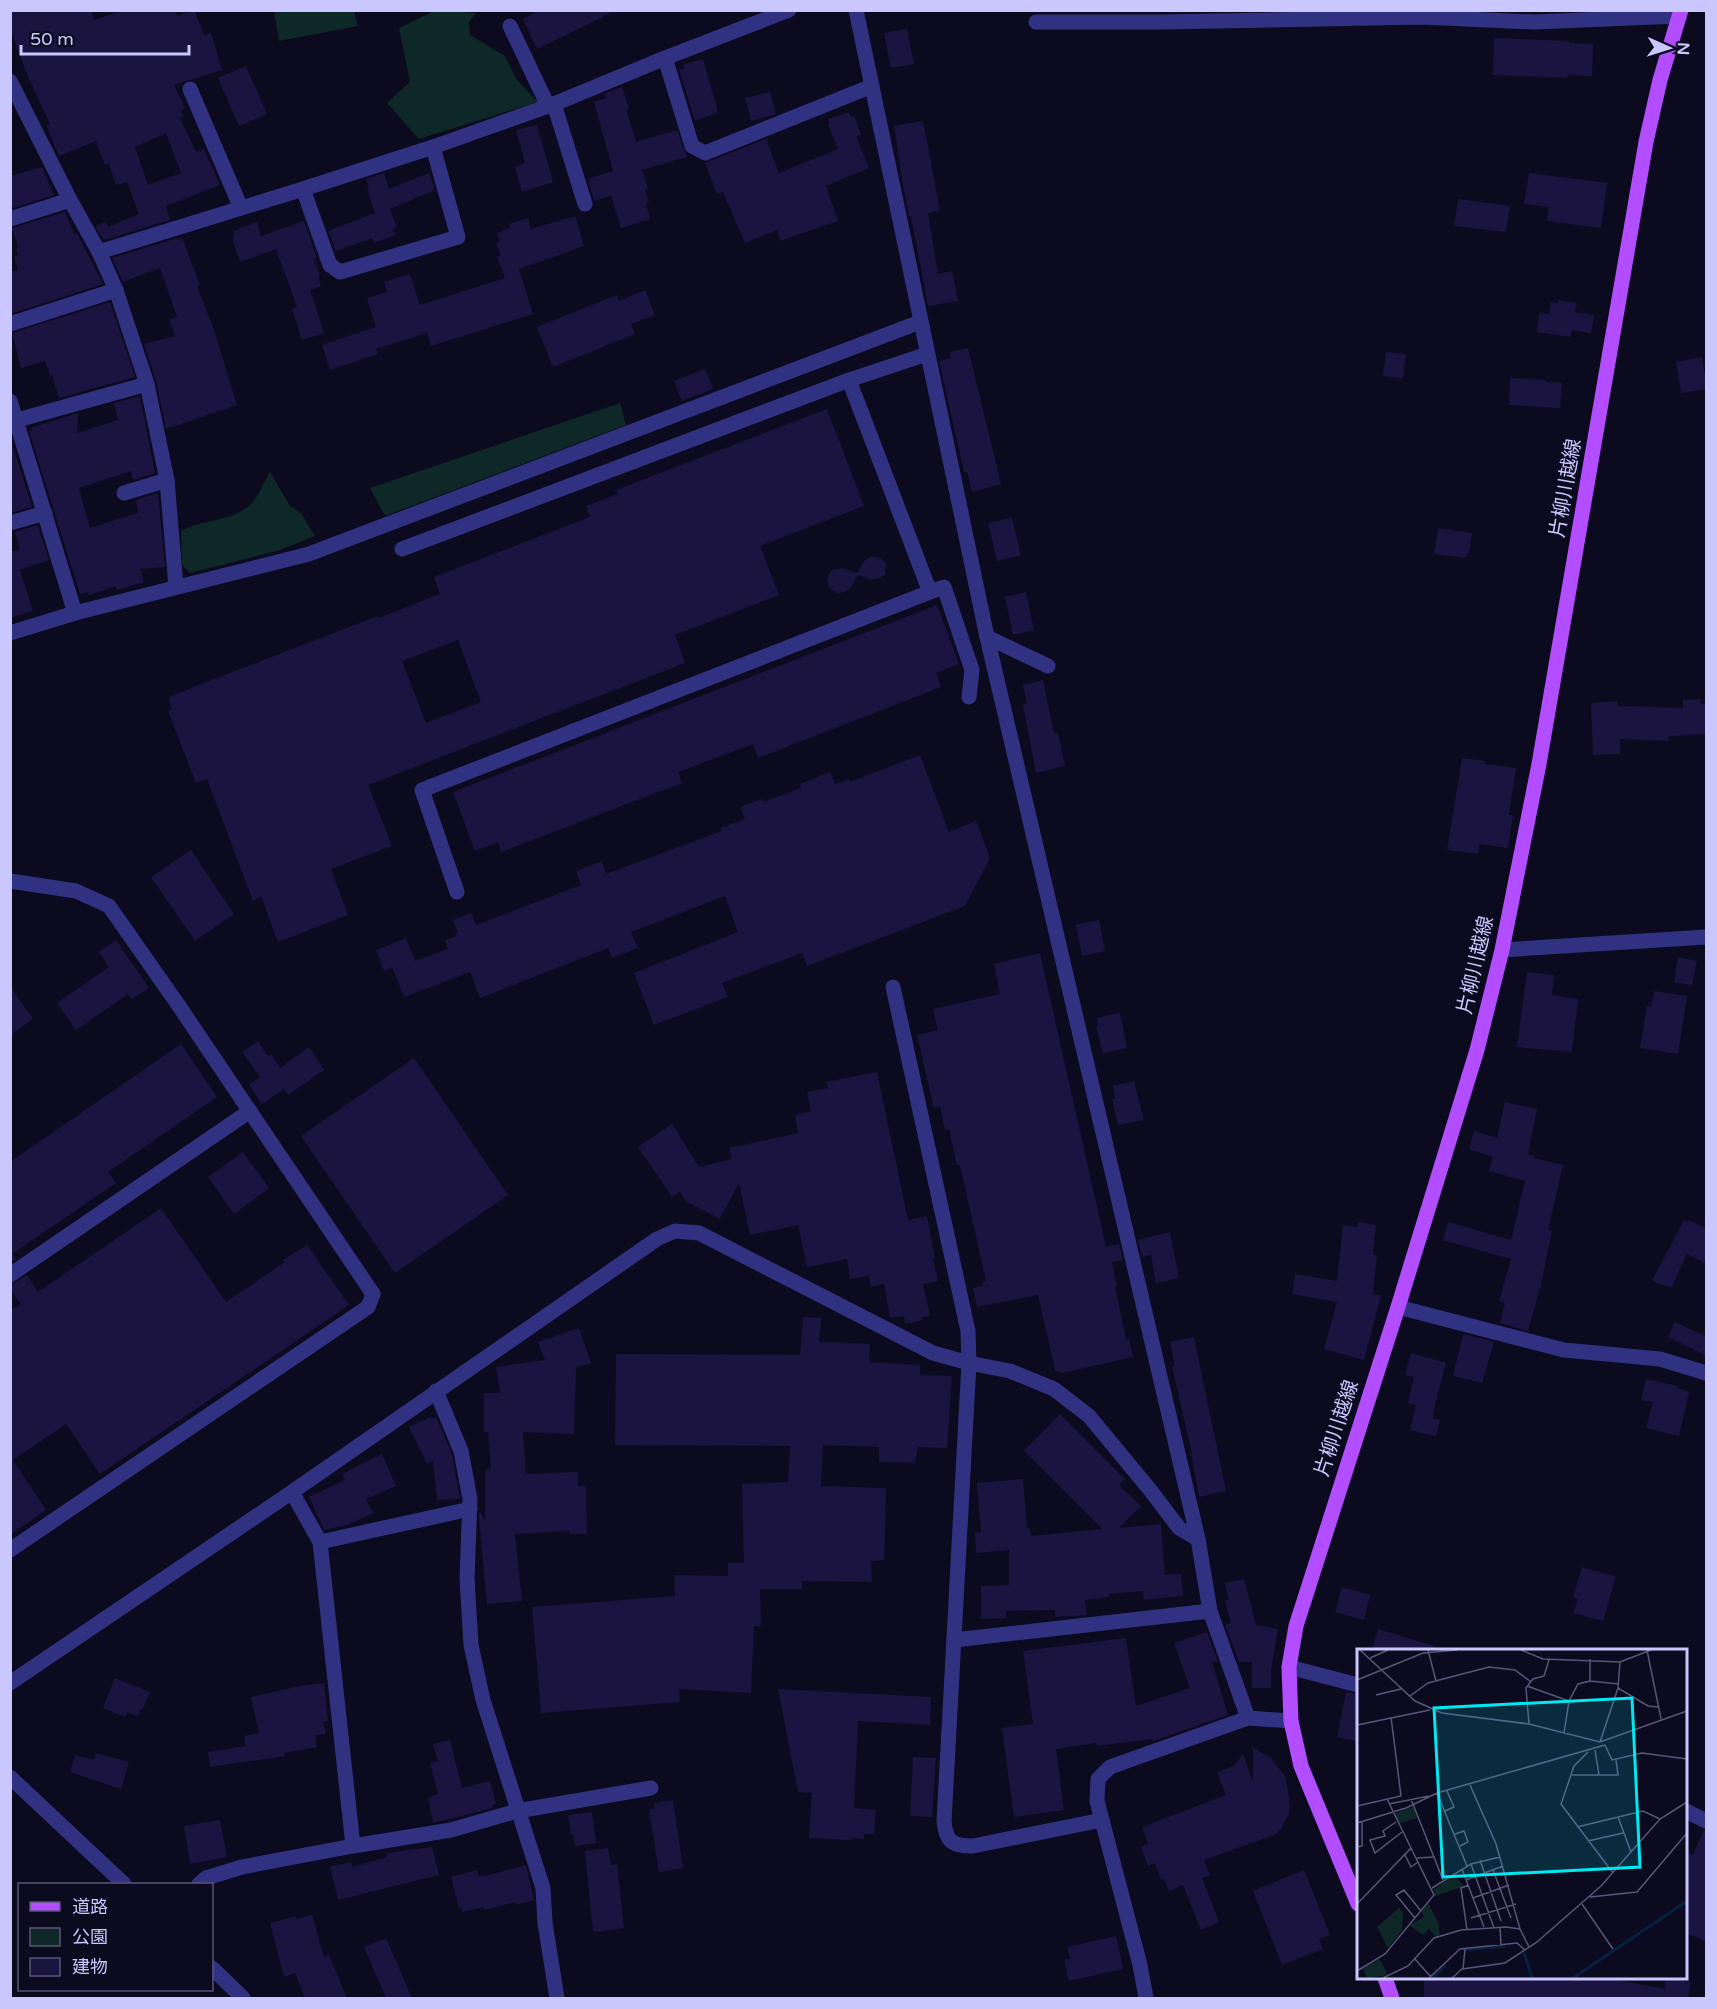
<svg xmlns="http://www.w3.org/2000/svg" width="1717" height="2009" viewBox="0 0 1717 2009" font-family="'Varela Round','Noto Sans JP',sans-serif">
	<rect width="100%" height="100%" fill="#0c0a1e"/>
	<!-- green -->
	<g fill="#0d2826">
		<polygon points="436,10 476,13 469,22 470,35 505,56 517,80 538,102 419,139 387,103 410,82 399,28"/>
		<polygon points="274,11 354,11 358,26 279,41"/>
		<polygon points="620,403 626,425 385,516 370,488"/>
		<path d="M 270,472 L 290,506 L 301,513 L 315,536 L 277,551 L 190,573 L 182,565 L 181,531 C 202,519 232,522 251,504 C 259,496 264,481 270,472 Z"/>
	</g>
	<!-- building -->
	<g fill="#1b1440" fill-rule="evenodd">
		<path d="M 10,10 L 91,10 L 94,20 L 123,10 L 175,10 L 177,16 L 194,10 L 204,35 L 211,33 L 222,70 L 174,85 L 185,108 L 181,111 L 184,116 L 180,118 L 196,152 L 204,149 L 220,185 L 166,206 L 170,220 L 104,240 L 95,226 L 106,222 L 108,227 L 139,214 L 127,182 L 116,185 L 109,164 L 105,165 L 96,141 L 59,156 L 46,125 L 50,124 L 26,72 L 10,27 ZM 166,133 L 181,173 L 148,185 L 135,147 Z"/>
		<polygon points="541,10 617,10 537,49 523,19"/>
		<polygon points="907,29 914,64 891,68 884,33"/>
		<polygon points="1494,38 1569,41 1569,43 1593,44 1592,76 1568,75 1567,78 1493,75"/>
		<polygon points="703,59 718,112 695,121 679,70 684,69 683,65"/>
		<polygon points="246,66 267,114 239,126 218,78"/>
		<polygon points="622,87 629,108 626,109 636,142 677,130 687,157 642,170 648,189 645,190 649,202 646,203 650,219 621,228 611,196 594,201 588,179 613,171 594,102 606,98 605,93"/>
		<polygon points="770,92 776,114 751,121 745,98"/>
		<polygon points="849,112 851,117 854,116 861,135 856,136 869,168 826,186 838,221 780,241 777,230 745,243 723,192 717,194 705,163 766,139 779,173 838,149 828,124 830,124 828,119"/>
		<polygon points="923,121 940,210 928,213 938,274 952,271 958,301 928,306 911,216 909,216 902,179 894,126"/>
		<polygon points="537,125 553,182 522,192 515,167 525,163 516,130"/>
		<polygon points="42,167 54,195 10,209 10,176"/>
		<polygon points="384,173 389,189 429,173 435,190 390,209 397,227 393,229 395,235 374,243 372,238 336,251 328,231 375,213 367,189 369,188 366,179"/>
		<polygon points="1529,173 1607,183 1601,228 1547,221 1549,207 1524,204"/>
		<polygon points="1458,199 1510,206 1506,232 1454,226"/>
		<polygon points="65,212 74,234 77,233 103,284 10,314 10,272 18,270 14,256 18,255 16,249 18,248 12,228"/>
		<polygon points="575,216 584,246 519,269 533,314 431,346 427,333 376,349 378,354 330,370 322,345 376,327 367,298 387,292 384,282 410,274 420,305 505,278 497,257 501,256 496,243 500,242 497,233 510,228 509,224 528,218 531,229"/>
		<polygon points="304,221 317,258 314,259 320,276 318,277 321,286 310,290 324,333 302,340 292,309 297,307 276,249 240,262 232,238 235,237 233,231 257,222 261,236"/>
		<polygon points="177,238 177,240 182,238 200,285 197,286 214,330 237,405 166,429 156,381 144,344 175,336 169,319 177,317 160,268 123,282 112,258"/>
		<polygon points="645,290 655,315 631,324 635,334 553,367 537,327 617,295 619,301"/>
		<polygon points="1558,300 1577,303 1575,312 1594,315 1591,333 1572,330 1571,337 1537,332 1539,313 1549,314 1551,302 1558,303"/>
		<polygon points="110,302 135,377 59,398 52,375 50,376 45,361 21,368 12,333"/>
		<polygon points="968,348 1001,484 972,492 967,472 964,472 939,361 951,358 950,352"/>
		<polygon points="1386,352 1406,354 1403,378 1383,376"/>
		<polygon points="1702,357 1707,389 1681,393 1676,362"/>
		<polygon points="705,369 713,389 682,401 674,381"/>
		<polygon points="1510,378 1546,380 1546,382 1562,383 1560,408 1509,405"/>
		<polygon points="140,396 155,473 133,480 131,471 79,488 90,528 138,513 136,500 158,493 165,567 140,569 144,582 117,590 116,586 89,595 88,592 80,594 29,431 32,431 31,428 78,413 77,433 118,420 114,403"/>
		<path d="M 827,409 L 864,506 L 760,546 L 779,595 L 675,635 L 685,663 L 368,785 L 392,846 L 331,869 L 348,915 L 278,942 L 261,896 L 253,901 L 207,779 L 196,783 L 168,711 L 172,709 L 168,697 L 378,616 L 379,618 L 440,594 L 434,577 L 590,517 L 586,506 L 618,494 L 616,490 ZM 458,640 L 481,702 L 426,723 L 402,661 Z"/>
		<polygon points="10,437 32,507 10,513"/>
		<polygon points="1012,518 1021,555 997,561 988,523"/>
		<polygon points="38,525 49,560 20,570 33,611 10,618 10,552 20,550 15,532"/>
		<polygon points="1438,528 1472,533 1469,553 1467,553 1466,558 1434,554"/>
		<polygon points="873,556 882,559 886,564 885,574 880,578 871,580 858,575 850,589 844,592 838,593 829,588 827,578 832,570 842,568 857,573 865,560"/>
		<polygon points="1026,592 1034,630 1013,635 1005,597"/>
		<polygon points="937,605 959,664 936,673 941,687 758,758 753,744 678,772 682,783 501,852 498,842 475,851 453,792"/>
		<polygon points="1043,680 1054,733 1058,733 1065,766 1036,773 1023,705 1027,703 1023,685"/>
		<polygon points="1701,699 1701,704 1707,704 1707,734 1669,736 1669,741 1620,739 1620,754 1593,755 1591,703 1617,701 1618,706 1683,708 1683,700"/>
		<polygon points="920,755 949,832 976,821 990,858 965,906 807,966 802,953 722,983 728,997 654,1025 634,973 738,932 725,896 631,932 638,948 612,958 608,948 480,998 470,972 404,997 392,967 384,971 376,950 406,938 415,961 448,949 445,940 456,936 455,933 458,932 453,920 471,913 476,925 581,885 576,871 602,861 606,874 722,831 720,828 745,819 740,807 762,799 763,802 801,788 800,784 830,772 835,784 849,779 850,782"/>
		<polygon points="1462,758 1485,761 1485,764 1516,768 1509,815 1513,815 1508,848 1479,844 1478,854 1447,850"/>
		<polygon points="191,850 234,914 195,941 151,877"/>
		<polygon points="1099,920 1105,951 1082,956 1076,925"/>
		<polygon points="116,940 149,988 132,999 128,994 76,1030 57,1003 109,967 99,952"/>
		<polygon points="1040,953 1106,1247 1119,1244 1123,1260 1112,1262 1117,1286 1115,1286 1126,1339 1129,1339 1133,1357 1062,1373 1055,1370 1038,1295 977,1307 973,1288 983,1286 982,1282 986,1281 960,1165 957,1165 949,1129 945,1130 940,1106 934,1108 917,1035 938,1030 933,1009 1000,994 994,964"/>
		<polygon points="1678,957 1697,961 1692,985 1674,982"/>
		<polygon points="1527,972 1554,975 1552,995 1578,999 1572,1052 1517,1047"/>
		<polygon points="10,987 33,1019 10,1035"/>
		<polygon points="1654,991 1687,996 1678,1054 1640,1048 1647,1006 1651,1007"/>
		<polygon points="1120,1013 1127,1048 1103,1053 1096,1027 1098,1026 1097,1018"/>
		<polygon points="258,1041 268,1056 271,1054 280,1068 309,1047 324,1070 288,1095 284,1089 262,1104 249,1085 260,1077 242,1052"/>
		<polygon points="181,1044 217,1097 108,1172 116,1183 12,1254 16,1259 10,1263 10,1162"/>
		<polygon points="414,1058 508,1195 395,1273 301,1136"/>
		<polygon points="877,1072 908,1220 927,1216 935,1258 933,1258 938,1281 923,1284 930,1316 922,1317 923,1320 905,1324 904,1316 890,1318 884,1284 871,1287 869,1276 850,1279 847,1259 807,1267 798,1225 750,1235 739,1183 720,1219 685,1201 680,1192 672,1197 638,1147 672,1124 699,1167 732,1159 729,1148 798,1133 795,1115 811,1111 807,1092 828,1088 826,1082"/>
		<polygon points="1134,1081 1144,1120 1118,1125 1112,1099 1115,1099 1113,1086"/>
		<polygon points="1505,1102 1537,1109 1528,1155 1534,1156 1534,1158 1563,1165 1548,1230 1552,1231 1543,1274 1544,1274 1528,1331 1500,1323 1505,1303 1499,1301 1511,1259 1443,1240 1448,1222 1511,1240 1525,1181 1489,1171 1493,1157 1469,1149 1474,1131 1497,1138"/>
		<polygon points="243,1152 269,1188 234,1214 208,1177"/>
		<polygon points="161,1208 226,1302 285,1262 283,1260 307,1245 349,1305 100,1474 66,1424 13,1460 46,1510 10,1535 10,1311 21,1304 10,1290 10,1285 27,1275 38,1292"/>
		<polygon points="1684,1220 1687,1222 1688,1220 1707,1228 1707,1264 1687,1254 1671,1288 1652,1281"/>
		<polygon points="1358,1222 1376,1225 1373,1255 1377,1255 1373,1294 1381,1296 1364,1360 1324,1349 1337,1302 1292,1294 1295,1274 1337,1281 1343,1225 1357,1227"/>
		<polygon points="1170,1232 1179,1278 1156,1283 1151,1255 1142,1257 1138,1240"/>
		<polygon points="803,1317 821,1318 819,1342 870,1344 869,1362 920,1365 920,1375 952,1376 947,1448 918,1447 915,1463 879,1462 879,1447 823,1445 821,1486 886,1488 884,1560 871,1561 872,1582 802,1581 802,1589 760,1589 761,1626 754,1626 751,1693 679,1689 680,1702 541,1713 532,1607 675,1596 675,1575 728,1576 728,1563 744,1563 742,1484 788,1482 790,1446 615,1445 616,1354 800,1355"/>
		<polygon points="1675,1322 1707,1337 1707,1356 1668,1337"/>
		<polygon points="579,1328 591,1363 576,1368 574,1434 523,1432 526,1474 578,1472 578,1486 586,1486 587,1534 570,1534 570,1531 515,1534 522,1601 487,1604 479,1519 479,1514 481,1513 485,1522 485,1470 491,1469 488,1432 484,1432 484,1393 500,1393 496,1367 545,1360 538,1342"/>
		<polygon points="1463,1334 1494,1342 1482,1383 1453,1376"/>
		<polygon points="1194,1337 1226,1491 1199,1497 1191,1454 1192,1454 1172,1366 1175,1366 1170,1342"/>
		<polygon points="1411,1353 1446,1363 1433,1412 1433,1418 1440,1420 1436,1436 1410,1430 1416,1405 1408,1403 1414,1377 1405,1375"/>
		<polygon points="1646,1379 1678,1386 1677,1388 1689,1392 1679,1436 1646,1428 1653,1402 1641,1400"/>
		<polygon points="1060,1414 1125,1479 1119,1485 1141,1506 1119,1528 1161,1524 1165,1575 1181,1574 1183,1596 1144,1600 1143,1591 1109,1594 1109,1597 1085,1600 1087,1615 1055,1617 1055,1610 1006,1611 1006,1618 981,1619 981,1586 1009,1585 1009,1550 976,1553 975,1533 981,1532 977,1483 1023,1479 1027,1528 1030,1528 1031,1536 1102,1529 1024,1451"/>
		<polygon points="430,1417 431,1419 436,1417 452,1454 460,1499 437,1500 433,1461 427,1464 409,1427"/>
		<polygon points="382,1454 396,1486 366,1499 373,1513 347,1525 324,1530 309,1497 345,1480 342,1474"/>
		<polygon points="1582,1567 1616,1577 1603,1621 1573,1613 1578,1599 1573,1597"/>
		<polygon points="1244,1579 1256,1625 1278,1629 1271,1670 1271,1688 1252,1688 1252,1662 1239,1662 1225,1625 1231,1623 1225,1601 1229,1600 1225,1583"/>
		<polygon points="1342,1587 1370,1595 1364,1620 1335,1612"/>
		<polygon points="1378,1629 1434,1646 1433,1650 1372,1650"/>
		<polygon points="1207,1632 1218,1662 1212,1662 1228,1715 1153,1741 1152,1739 1097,1746 1096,1743 1056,1749 1064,1810 1014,1817 1002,1728 1033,1724 1023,1651 1126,1638 1136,1706 1190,1688 1174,1643"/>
		<polygon points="115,1678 150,1692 143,1709 141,1709 138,1716 127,1712 125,1717 103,1708"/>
		<polygon points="324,1683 328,1721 323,1722 326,1733 315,1736 317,1747 284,1753 285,1756 210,1767 208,1752 246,1746 244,1736 259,1733 251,1697 300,1686"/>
		<polygon points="778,1689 931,1697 930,1725 858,1721 854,1808 876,1810 874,1834 864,1834 864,1839 852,1838 852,1840 809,1838 812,1793 798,1792"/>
		<polygon points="1346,1692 1359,1694 1359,1742 1337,1737"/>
		<polygon points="450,1740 462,1788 490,1781 496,1804 492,1805 493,1808 433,1823 428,1798 438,1794 430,1763 438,1761 433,1744"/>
		<polygon points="1253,1748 1271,1758 1285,1776 1288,1791 1290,1807 1288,1816 1281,1829 1276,1834 1204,1860 1210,1875 1202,1878 1219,1922 1201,1930 1183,1885 1169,1891 1164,1879 1161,1880 1155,1863 1148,1866 1141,1847 1148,1844 1142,1827 1226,1795 1217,1772 1234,1766 1243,1754 1253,1783"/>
		<polygon points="96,1753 129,1762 121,1789 70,1772 75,1755 94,1760"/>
		<polygon points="913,1757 936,1758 932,1817 910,1816"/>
		<polygon points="673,1800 683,1868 659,1872 649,1810 655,1808 654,1803"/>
		<polygon points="592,1812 596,1843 575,1846 573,1834 571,1835 568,1815"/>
		<polygon points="220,1820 227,1857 190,1864 184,1826"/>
		<polygon points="1704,1830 1707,1831 1707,1942 1686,1933 1686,1851 1693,1855"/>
		<polygon points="432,1847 439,1875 338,1900 330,1867 351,1862 353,1867 387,1857 386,1853"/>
		<polygon points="608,1848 611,1865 617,1864 624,1928 597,1932 593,1931 585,1851"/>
		<polygon points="526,1865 534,1900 516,1905 515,1902 484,1910 483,1907 463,1912 461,1908 459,1908 451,1877 477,1870 479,1876 485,1876"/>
		<polygon points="1304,1870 1330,1935 1319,1939 1323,1949 1282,1965 1253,1891"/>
		<polygon points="312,1915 324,1957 329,1955 347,1998 305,1998 295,1973 284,1977 270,1923 296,1916 297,1919"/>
		<polygon points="1116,1936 1123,1969 1069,1981 1064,1960 1070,1959 1067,1947"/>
		<polygon points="386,1938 412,1998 386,1998 364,1947"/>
		<polygon points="1424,1977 1602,1977 1665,1989 1666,1979 1691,1982 1688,1998 1424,1998"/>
	</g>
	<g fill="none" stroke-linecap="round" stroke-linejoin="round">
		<!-- minor -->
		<g stroke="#303281" stroke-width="15">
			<polyline points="856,10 987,637 1198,1539 1210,1611 1248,1718"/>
			<polyline points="1036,22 1162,22 1422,17 1534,22 1679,16"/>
			<polyline points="510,26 548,106"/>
			<polyline points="665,58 692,146 705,153 872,86"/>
			<polyline points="10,81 70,200 99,252 116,290 147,384 167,480 176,587"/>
			<polyline points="190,89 241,208"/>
			<polyline points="554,104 585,204"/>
			<polyline points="303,189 330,265 340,272 458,237 433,147"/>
			<polyline points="10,219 70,200"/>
			<polyline points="99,252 303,189 433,147 554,104 665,58 789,10"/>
			<polyline points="10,324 116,290"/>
			<polyline points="10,401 75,613"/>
			<polyline points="10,422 147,384"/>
			<polyline points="124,493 167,480"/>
			<polyline points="10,523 45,513"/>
			<polyline points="402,549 849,380"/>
			<polyline points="930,592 944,587 972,670 969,697"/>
			<polyline points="10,633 75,613 309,554 920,322"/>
			<polyline points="987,637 1048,666"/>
			<polyline points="10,881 76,891 109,906 179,1006 373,1294 368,1307 10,1550"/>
			<polyline points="457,892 422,790 930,592 849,380 927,354"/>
			<polyline points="1502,950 1706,937"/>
			<path d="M 893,987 L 968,1331 L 969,1363 L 944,1821 C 946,1842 952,1846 973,1846 L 1102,1820"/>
			<polyline points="10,1275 250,1111"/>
			<polyline points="1398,1307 1564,1350 1660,1359 1706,1373"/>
			<polyline points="436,1391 461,1451 470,1499 467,1578 471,1645 483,1700 543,1888 545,1923 557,1998"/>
			<polyline points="292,1492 320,1542 353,1846"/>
			<polyline points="320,1542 470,1509"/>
			<polyline points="954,1640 1210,1611"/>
			<polyline points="1289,1667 1358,1685"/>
			<polyline points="10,1683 292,1492 657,1239 675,1231 699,1233 933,1353 969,1363 1010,1371 1054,1389 1089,1416 1151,1491 1179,1528 1198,1539"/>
			<polyline points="10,1777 124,1884"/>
			<polyline points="1686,1811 1706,1821"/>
			<polyline points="199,1884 206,1878 242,1867 353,1846 451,1830 517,1811 651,1788"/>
			<polyline points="212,1968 243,1998"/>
			<polyline points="1146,1998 1140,1965 1097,1801 1098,1779 1110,1767 1248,1718 1291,1721"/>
		</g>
		<!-- major -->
		<g stroke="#b24eff" stroke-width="15">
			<polyline points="1358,1904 1301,1766 1291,1721 1289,1667 1296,1626 1398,1307 1477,1050 1502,950 1539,764 1646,142 1660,80 1681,10"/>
			<polyline points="1385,1978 1392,1998"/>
		</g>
	</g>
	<g text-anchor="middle" stroke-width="5" stroke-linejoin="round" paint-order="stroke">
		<!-- street labels -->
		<g font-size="20" fill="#cac7ff" stroke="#0c0a1e">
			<text transform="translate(1565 488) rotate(-80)" y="7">片柳川越線</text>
			<text transform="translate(1475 965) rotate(-77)" y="7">片柳川越線</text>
			<text transform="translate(1336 1428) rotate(-72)" y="7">片柳川越線</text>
		</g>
	</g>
	<!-- overview -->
	<g transform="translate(1357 1649)">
		<rect width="330" height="330" fill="#0c0a1e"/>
		<path d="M 56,158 L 60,169 L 43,174 L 37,165 ZM 97,227 L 108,237 L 78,247 L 77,240 ZM 71,254 L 81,273 L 83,286 L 79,288 L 72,280 L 66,286 L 52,276 L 67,268 L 65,263 ZM 42,259 L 46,264 L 45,281 L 31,299 L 20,278 ZM 22,310 L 31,326 L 10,329 L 6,320 Z" fill="#0d2826"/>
		<path fill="none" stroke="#071f40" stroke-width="3" d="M 108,301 L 148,297M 167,303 L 175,329M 75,329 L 89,316M 216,329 L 330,252"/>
		<path fill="none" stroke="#585678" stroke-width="1.5" d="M 3,1 L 58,52 L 85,64 L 172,75 L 243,93 L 330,62M 71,1 L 79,32M 164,1 L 186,10 L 263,13 L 294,1M 290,1 L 304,70M 13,9 L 31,1M 233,10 L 233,32M 0,31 L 66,4 L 100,1M 170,37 L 212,52M 261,39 L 291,57 L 301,58M 19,46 L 44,40M 53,47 L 71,34 L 132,18 L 158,21 L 174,33M 172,75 L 169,39 L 176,30 L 187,27 L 192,11M 0,76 L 73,61M 207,84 L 212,52 L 221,35 L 233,32 L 262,35M 243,93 L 261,39 L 263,13M 248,96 L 255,111 L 285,104 L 330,110M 238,101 L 242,126M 231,103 L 217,117 L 204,155 L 256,224M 215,126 L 261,126 L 259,111M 113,136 L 139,195 L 163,280 L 172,298M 80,144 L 110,217M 54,150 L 86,231M 32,155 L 72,147M 0,157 L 44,147 L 34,68M 88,162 L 97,158 L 90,142M 261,168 L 274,203M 39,173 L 26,182 L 28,187 L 13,191 L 18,204 L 45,183M 0,174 L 49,159 L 80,144 L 248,96M 220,178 L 286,162 L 303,170M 98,185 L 107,182 L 111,193 L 103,197M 231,192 L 266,184M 0,198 L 5,197 L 5,173M 48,206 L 54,218 L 61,213M 60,209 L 78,208M 123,211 L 144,272M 114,215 L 137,279M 105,220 L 127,278M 136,221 L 154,269M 109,231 L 146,217M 75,239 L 114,215 L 143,208M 233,248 L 280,243 L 330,184M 116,249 L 152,236M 0,255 L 54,199 L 30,150M 225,255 L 256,300M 58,269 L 39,246 L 47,241 L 64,262M 114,269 L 159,255M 143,278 L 144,296M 110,281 L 104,239 L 112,236M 57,309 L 74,328M 106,320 L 108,300M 0,322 L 28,305 L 77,246 L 54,199M 26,329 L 51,317 L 77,289 L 104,281 L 149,278 L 163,280M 72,329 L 103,300 L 160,294 L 168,301M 95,329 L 105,320 L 148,314 L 180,293 L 244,237 L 303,170 L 330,153"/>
		<path fill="#00e8f2" fill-opacity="0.15" stroke="#00e8f2" stroke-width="3" d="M 275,49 L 283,218 L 86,228 L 77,59 Z"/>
		<rect width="330" height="330" fill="none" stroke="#cac7ff" stroke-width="3"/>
	</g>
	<!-- border -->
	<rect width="1717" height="2009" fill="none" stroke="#cac7ff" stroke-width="24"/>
	<!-- legend -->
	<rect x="18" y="1883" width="195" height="108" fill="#0c0a1e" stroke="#585678" stroke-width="1.5"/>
	<rect x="30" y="1902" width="30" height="9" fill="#b24eff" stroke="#585678" stroke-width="1.5"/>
	<text x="72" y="1913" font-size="18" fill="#cac7ff">道路</text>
	<rect x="30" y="1928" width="30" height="18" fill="#0d2826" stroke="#585678" stroke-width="1.5"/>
	<text x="72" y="1943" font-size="18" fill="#cac7ff">公園</text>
	<rect x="30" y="1958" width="30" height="18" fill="#1b1440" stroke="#585678" stroke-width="1.5"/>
	<text x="72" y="1973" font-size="18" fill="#cac7ff">建物</text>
	<!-- north arrow -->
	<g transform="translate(1669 48) rotate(93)" stroke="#0c0a1e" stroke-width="4.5" paint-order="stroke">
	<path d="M0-4.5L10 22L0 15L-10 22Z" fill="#cac7ff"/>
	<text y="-9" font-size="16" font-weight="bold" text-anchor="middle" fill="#cac7ff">N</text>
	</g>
	<!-- scale -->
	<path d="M21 45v9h168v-9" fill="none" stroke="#cac7ff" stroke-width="3"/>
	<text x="30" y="45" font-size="18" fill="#cac7ff" stroke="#0c0a1e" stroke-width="4.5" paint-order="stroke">50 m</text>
</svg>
